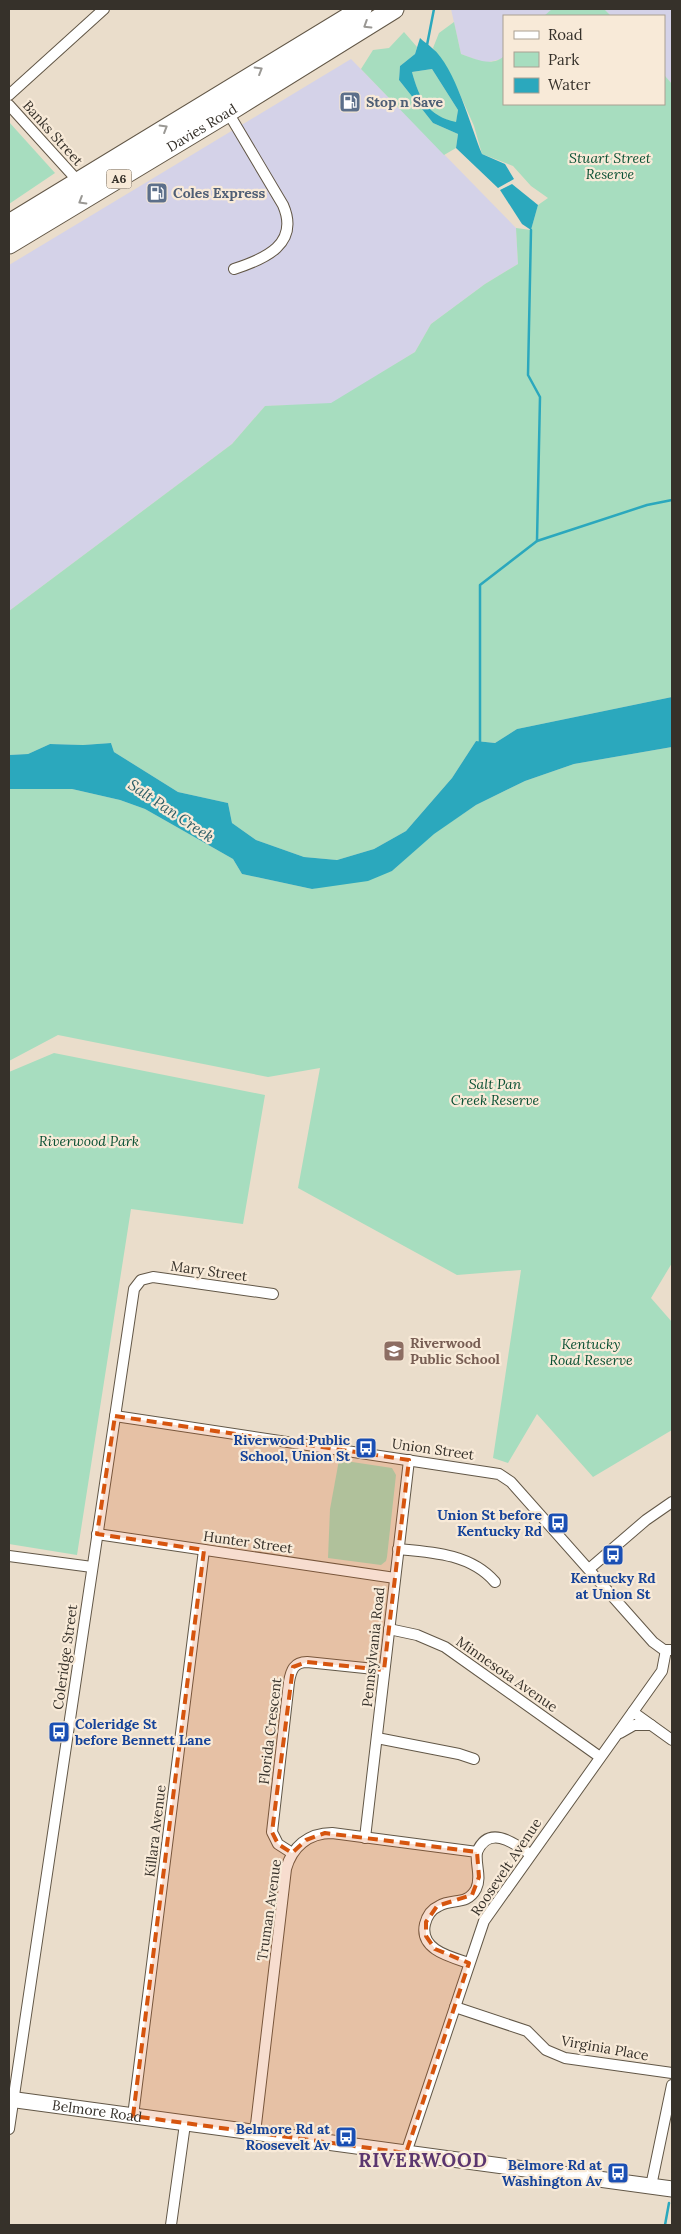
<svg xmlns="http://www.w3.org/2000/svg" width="681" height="2234" viewBox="0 0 681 2234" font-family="Lora,serif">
	<rect width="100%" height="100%" fill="#eaddcb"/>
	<!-- industrial -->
	<g fill="#d4d2e8">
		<polygon points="451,9 553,9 545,16 505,16 505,55 501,59 485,63 461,54"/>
		<polygon points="604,9 672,9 672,84 665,76 665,16 611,16"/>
		<polygon points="351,59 516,228 518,264 485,284 431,324 415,352 331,404 265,406 232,444 9,611 9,265"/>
	</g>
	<!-- green -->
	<g fill="#a7ddbf">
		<polygon points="552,9 604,9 611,16 544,16"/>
		<path d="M 454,22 L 461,54 C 475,59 493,68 505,55 L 505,104 L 665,104 L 665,76 L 672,84 L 672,697 L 517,729 L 495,743 L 476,741 L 452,778 L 406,831 L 374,849 L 337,860 L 304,857 L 256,840 L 232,823 L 228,803 L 178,792 L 114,752 L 111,743 L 83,745 L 50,744 L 28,754 L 9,755 L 9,611 L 232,444 L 265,406 L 331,403 L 415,352 L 431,324 L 485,284 L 518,264 L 516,228 L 531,230 L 538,205 L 548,198 L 531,186 L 513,166 L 482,154 L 474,126 L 458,90 L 433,48 L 439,33 Z"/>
		<polygon points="404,32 417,47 415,54 400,66 399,80 433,123 458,134 456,148 444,155 361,69 373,50 389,48"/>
		<path d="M 432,69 L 458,110 L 456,123 C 427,115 419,98 412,72 Z"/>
		<polygon points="9,122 55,173 9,204"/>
		<polygon points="672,747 672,1263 651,1298 672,1322 672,1430 593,1477 537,1414 508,1463 493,1458 521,1270 457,1275 298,1188 320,1068 268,1077 58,1035 9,1061 9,789 72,789 120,800 145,809 233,859 242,874 312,889 392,871 433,834 476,805 525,781 574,764"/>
		<polygon points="54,1053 265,1095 243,1224 131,1209 77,1555 9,1544 9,1072"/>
		<polygon points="339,1460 392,1468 396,1475 387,1557 386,1561 381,1565 328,1558 330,1509"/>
	</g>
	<!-- water -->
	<g fill="#2ba8bd" fill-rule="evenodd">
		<path d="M 420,38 C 424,42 428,44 432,48 C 455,66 471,128 482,154 L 505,164 L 514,179 L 498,188 L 456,148 L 458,134 L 433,123 L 399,80 L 400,66 L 415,54 ZM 432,69 L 458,110 L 456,122 C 428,116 419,98 412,72 Z"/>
		<polygon points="512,184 538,205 531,230 522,224 500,190"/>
		<polygon points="672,697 672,747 574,764 525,781 476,805 434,834 392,871 368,881 312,889 242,874 233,859 145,809 120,800 72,789 9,789 9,755 28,754 50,744 83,745 111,743 114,752 178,792 228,803 232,823 256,840 304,857 337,860 374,849 406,831 452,778 476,741 495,743 517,729"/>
	</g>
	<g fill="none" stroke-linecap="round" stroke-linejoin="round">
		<!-- stream -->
		<g stroke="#2ba8bd" stroke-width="2.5">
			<polyline points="427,45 434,9"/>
			<polyline points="531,230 528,375 540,397 537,541"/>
			<polyline points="480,744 480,585 537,541 647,505 672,500"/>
			<polyline points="665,2225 669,2203"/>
		</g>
		<!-- street casing -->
		<g stroke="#625747" stroke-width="12">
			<g id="street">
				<polyline points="9,95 104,9"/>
				<polyline points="9,105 77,180"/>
				<path d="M 226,109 L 283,205 C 300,244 265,259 234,269"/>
				<polyline points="115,1416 499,1474 511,1482 653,1642 664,1650 672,1650"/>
				<polyline points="97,1534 395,1578"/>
				<path d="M 398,1549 C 432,1552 471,1554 495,1582"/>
				<polyline points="9,1556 92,1567"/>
				<polyline points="589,1569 646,1520 672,1502"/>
				<polyline points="389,1629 417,1635 445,1647 600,1757"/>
				<polyline points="633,1712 672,1740"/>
				<polyline points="620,1733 634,1725 651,1725"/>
				<polyline points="377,1738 459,1754 474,1759"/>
				<polyline points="365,1838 409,1460"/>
				<path d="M 477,1852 C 489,1824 514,1843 530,1854"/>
				<path d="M 292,1853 L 278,1844 L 272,1832 L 289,1682 C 291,1670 294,1662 307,1662 L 384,1670"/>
				<polyline points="455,2007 527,2031 546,2050 565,2058 672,2073"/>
				<polyline points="133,2116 204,1550"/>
				<polyline points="9,2129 134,1289 141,1280 153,1277 273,1294"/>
				<path d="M 255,2133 L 286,1869 C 292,1847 308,1833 332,1833 L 477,1852 C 475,1865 482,1877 476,1889 C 467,1906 452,1898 439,1906 C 432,1909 427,1916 425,1924 C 419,1950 451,1957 469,1963"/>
				<polyline points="406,2153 484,1921 662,1671 666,1650"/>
				<polyline points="651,2186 672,2085"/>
				<polyline points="171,2225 185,2124"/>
			</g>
		</g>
		<!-- secondary casing -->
		<g stroke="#625747" stroke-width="17">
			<g id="secondary">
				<path id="s1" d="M 9,2099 L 672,2189"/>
			</g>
		</g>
		<!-- highway casing -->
		<g stroke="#625747" stroke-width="21">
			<g id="highway">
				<polyline points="9,224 362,9"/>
				<path id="s2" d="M 9,244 L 228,112 L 394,9"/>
			</g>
		</g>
		<!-- street -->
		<use href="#street" stroke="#fff" stroke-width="10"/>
		<!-- secondary -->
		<use href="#secondary" stroke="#fff" stroke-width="15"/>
		<!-- highway -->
		<use href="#highway" stroke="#fff" stroke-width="19"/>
	</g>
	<!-- one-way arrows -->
	<defs><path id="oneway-chevron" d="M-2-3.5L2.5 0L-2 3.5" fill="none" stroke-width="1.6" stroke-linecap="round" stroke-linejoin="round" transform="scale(1.25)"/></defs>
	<g stroke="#9a9894">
		<use href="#oneway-chevron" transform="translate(367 25) rotate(148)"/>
		<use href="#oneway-chevron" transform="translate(259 70) rotate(-31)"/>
		<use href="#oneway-chevron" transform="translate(164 128) rotate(-31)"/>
		<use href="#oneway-chevron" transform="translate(82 201) rotate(149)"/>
	</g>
	<!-- marked area -->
	<path fill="#d6550f" fill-opacity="0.2" stroke="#d6550f" stroke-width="4" stroke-dasharray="10 6" stroke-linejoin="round" d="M 115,1416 L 409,1460 L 384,1670 L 307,1662 L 293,1667 L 272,1832 L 278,1844 L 292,1853 L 306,1840 L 325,1833 L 477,1852 L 479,1877 L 472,1895 L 437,1906 L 426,1922 L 426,1936 L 435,1949 L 469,1963 L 406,2153 L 133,2116 L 204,1550 L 97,1534 Z"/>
	<!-- icons -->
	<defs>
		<g id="fuel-square" transform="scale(1.125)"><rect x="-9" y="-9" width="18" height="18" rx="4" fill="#5c6f8a" stroke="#f8ead8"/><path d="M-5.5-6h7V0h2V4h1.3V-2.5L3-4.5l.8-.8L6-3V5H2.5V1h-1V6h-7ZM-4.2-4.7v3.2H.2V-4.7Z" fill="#fff"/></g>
		<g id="school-square" transform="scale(1.125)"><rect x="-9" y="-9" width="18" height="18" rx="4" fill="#8d6e63" stroke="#f8ead8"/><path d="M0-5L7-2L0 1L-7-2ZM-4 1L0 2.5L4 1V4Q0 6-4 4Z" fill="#fff"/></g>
		<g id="bus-square" transform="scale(1.125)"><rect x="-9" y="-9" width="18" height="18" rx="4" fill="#1a4fb4" stroke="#f8ead8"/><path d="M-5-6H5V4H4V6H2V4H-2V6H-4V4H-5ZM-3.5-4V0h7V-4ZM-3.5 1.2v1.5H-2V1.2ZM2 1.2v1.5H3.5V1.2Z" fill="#fff"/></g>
	</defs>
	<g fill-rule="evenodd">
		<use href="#fuel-square" x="350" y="102"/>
		<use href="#fuel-square" x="157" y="193"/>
		<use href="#school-square" x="394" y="1351"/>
		<use href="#bus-square" x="366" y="1448"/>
		<use href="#bus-square" x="558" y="1523"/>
		<use href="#bus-square" x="613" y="1555"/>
		<use href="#bus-square" x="59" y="1732"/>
		<use href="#bus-square" x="346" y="2137"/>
		<use href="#bus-square" x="618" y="2173"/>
	</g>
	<g text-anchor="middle" stroke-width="4.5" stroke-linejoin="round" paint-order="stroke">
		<!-- shield labels -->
		<rect fill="#f8ead8" stroke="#70685e" stroke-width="1" x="106.5" y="169.5" width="25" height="19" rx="4"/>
		<g font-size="12" font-weight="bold" fill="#36312a">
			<text x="119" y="183">A6</text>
		</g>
		<!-- service labels -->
		<g font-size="14" font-weight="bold" fill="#4e5e75" stroke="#f8ead8" text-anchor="start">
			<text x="366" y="107">Stop n Save</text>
			<text x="173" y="198">Coles Express</text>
		</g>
		<!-- street labels -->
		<g font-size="14" fill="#36312a" stroke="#f8ead8">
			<text dy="5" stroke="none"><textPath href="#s2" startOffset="225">Davies Road</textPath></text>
			<text transform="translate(53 133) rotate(48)" y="5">Banks Street</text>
			<text transform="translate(209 1271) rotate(8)" y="5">Mary Street</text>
			<text transform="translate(433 1449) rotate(8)" y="5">Union Street</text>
			<text transform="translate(248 1542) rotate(8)" y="5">Hunter Street</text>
			<text transform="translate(373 1647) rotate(-84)" y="5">Pennsylvania Road</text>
			<text transform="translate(65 1657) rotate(-82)" y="5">Coleridge Street</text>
			<text transform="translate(507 1674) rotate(35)" y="5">Minnesota Avenue</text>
			<text transform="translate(270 1731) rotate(-83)" y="5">Florida Crescent</text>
			<text transform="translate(155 1831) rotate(-83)" y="5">Killara Avenue</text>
			<text transform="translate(506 1867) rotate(-56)" y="5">Roosevelt Avenue</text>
			<text transform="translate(269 1910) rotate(-82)" y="5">Truman Avenue</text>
			<text transform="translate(605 2048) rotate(10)" y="5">Virginia Place</text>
			<text dy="5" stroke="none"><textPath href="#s1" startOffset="89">Belmore Road</textPath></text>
		</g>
		<!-- park labels -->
		<g font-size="14" font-style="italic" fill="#095033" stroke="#f8ead8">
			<text x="610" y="163">Stuart Street<tspan x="610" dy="16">Reserve</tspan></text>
			<text x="495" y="1089">Salt Pan<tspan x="495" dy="16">Creek Reserve</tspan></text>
			<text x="89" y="1146">Riverwood Park</text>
			<text x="591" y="1349">Kentucky<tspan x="591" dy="16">Road Reserve</tspan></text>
		</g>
		<!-- education labels -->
		<g font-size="14" font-weight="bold" fill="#785e54" stroke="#f8ead8" text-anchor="start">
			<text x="410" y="1348">Riverwood<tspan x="410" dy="16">Public School</tspan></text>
		</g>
		<!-- transit labels -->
		<g font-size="14" font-weight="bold" fill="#164399" stroke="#f8ead8" text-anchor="end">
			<text x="350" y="1445">Riverwood Public<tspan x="350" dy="16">School, Union St</tspan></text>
			<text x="542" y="1520">Union St before<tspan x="542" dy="16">Kentucky Rd</tspan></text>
			<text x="613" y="1583" text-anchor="middle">Kentucky Rd<tspan x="613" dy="16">at Union St</tspan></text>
			<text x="75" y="1729" text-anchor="start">Coleridge St<tspan x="75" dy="16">before Bennett Lane</tspan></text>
			<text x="330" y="2134">Belmore Rd at<tspan x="330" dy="16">Roosevelt Av</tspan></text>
			<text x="602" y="2170">Belmore Rd at<tspan x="602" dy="16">Washington Av</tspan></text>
		</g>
		<!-- water labels -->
		<g font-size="15" font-style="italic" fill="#2d5e67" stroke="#f8ead8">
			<text transform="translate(171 811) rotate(34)" y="5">Salt Pan Creek</text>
		</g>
		<!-- district labels -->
		<g font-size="19" font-weight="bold" letter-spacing="1" fill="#5b366f" stroke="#f8ead8">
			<text x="423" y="2167">RIVERWOOD</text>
		</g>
	</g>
	<!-- border -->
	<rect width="681" height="2234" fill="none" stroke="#36312a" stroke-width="20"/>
	<!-- legend -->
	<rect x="503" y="15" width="162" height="90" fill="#f8ead8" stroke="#aaa092"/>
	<rect x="514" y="31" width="25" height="8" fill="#ffffff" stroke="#aaa092"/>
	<text x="548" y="40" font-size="15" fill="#36312a">Road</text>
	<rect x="514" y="52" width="25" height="15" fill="#a7ddbf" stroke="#aaa092"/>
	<text x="548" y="65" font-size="15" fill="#36312a">Park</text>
	<rect x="514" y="78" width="25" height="15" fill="#2ba8bd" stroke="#aaa092"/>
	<text x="548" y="90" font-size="15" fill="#36312a">Water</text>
</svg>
